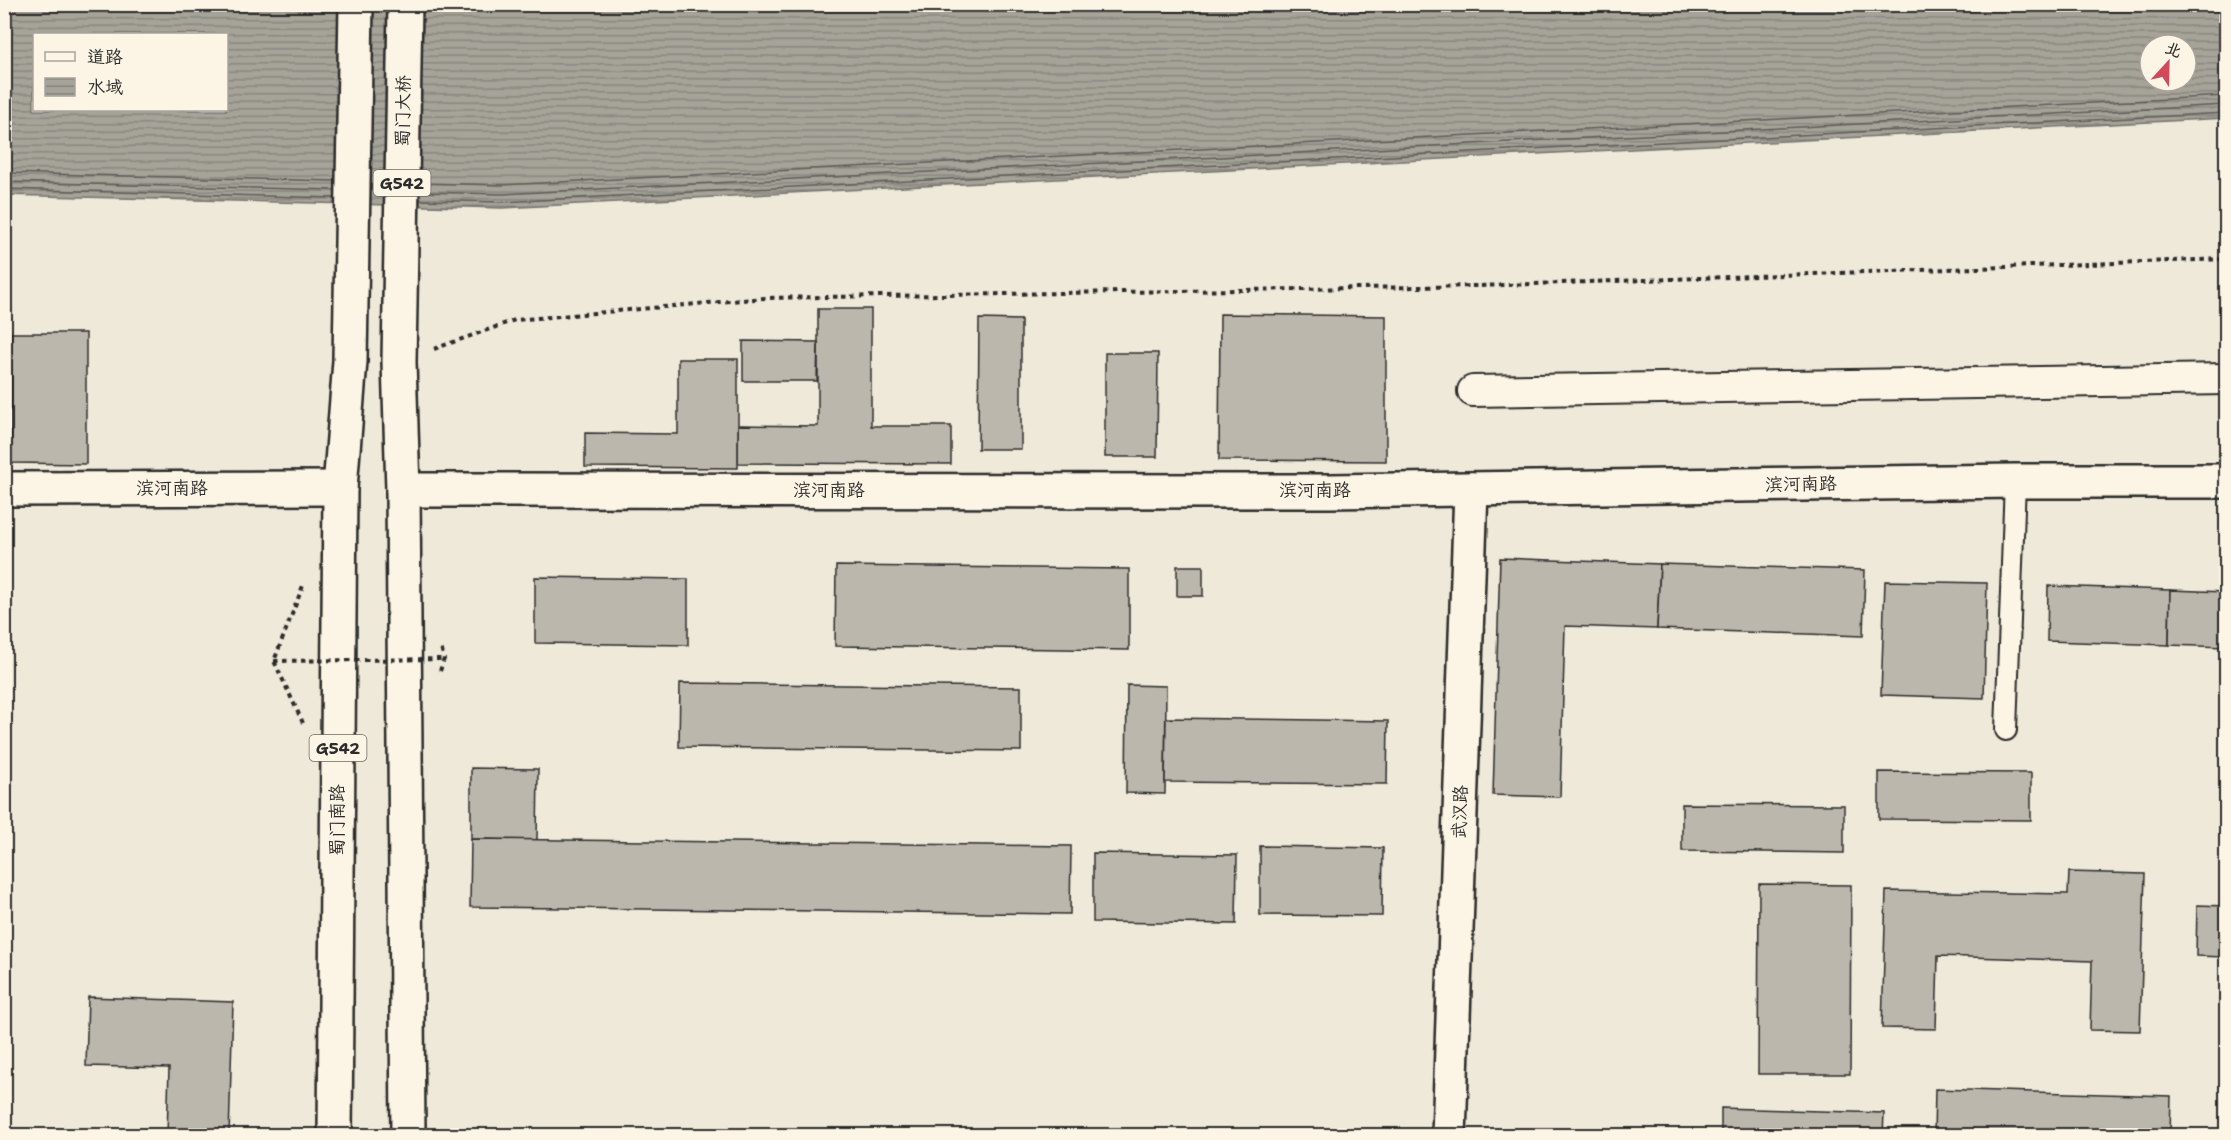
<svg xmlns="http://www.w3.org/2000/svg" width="2231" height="1140" viewBox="0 0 2231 1140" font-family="'Shantell Sans','LXGW WenKai TC',sans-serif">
	<defs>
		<pattern id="water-rules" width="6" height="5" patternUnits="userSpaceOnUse" patternTransform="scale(1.5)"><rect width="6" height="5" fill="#a6a399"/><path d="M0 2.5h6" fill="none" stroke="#87857d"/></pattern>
	</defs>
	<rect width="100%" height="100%" fill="#efe9da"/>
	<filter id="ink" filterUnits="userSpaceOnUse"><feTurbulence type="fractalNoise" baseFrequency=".0167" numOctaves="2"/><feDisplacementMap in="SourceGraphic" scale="12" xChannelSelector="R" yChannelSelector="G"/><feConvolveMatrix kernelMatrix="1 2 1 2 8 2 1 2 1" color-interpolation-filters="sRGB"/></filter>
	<g filter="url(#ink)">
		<!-- water -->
		<path fill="url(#water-rules)" stroke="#75736d" stroke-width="1.5" fill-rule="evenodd" d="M 5,5 L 2226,5 L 2226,118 L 502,208 L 5,195 ZM 34,34 L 226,34 L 226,110 L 34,110 ZM 2150,45 L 2186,45 L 2186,81 L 2150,81 Z"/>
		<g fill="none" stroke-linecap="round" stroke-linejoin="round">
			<!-- shore -->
			<g stroke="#5c5b57" stroke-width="1.5">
				<polyline points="4,173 335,181"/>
				<polyline points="4,182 335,190"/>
				<polyline points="420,183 502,185 2226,96"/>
				<polyline points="4,189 335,198"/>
				<polyline points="420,192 502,194 2226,105"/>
				<polyline points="420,200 502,202 2226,113"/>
			</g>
		</g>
		<!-- building -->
		<g fill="#bcb7ac" stroke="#2b2b2b" stroke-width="1.5">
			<polygon points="818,309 871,309 871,426 951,426 951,464 738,463 738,425 818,426"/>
			<polygon points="1220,314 1386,316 1386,461 1219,460"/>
			<polygon points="979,319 1021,320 1021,449 978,449"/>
			<polygon points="11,333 86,333 86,464 11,463"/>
			<polygon points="743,341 818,342 817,381 743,381"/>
			<rect x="4" y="342" width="7" height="108"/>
			<polygon points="1105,353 1158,353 1157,457 1105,457"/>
			<polygon points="678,359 738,359 738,468 585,467 585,433 678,434"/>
			<polygon points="1500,558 1660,564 1657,629 1565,626 1560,797 1493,795"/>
			<polygon points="1660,564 1865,570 1863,636 1657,629"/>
			<polygon points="836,566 1129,569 1129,650 835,646"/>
			<rect x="1177" y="566" width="26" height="30"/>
			<polygon points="535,577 688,579 688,645 535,643"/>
			<polygon points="1885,581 1987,583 1984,698 1881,695"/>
			<polygon points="2048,586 2170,590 2169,645 2047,641"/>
			<polygon points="2170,590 2226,592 2226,647 2169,645"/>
			<polygon points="680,683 1021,687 1021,751 679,747"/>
			<polygon points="1127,685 1166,686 1165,794 1126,793"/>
			<polygon points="1166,718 1388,721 1387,784 1165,782"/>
			<polygon points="471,768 538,769 537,840 471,839"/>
			<polygon points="1879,772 2031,773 2031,820 1879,819"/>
			<polygon points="1682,804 1844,805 1844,853 1682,851"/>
			<polygon points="471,839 1071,846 1070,914 470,907"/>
			<polygon points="1260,846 1383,848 1382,916 1260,915"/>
			<polygon points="1093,853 1237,855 1236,924 1093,922"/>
			<polygon points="2069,872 2145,874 2140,1031 2090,1030 2092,961 1938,956 1936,1029 1882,1028 1886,891 2068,894"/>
			<polygon points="1759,884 1851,885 1850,1074 1758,1074"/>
			<polygon points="2197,905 2226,906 2226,957 2196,956"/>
			<polygon points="88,997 233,1002 229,1136 167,1136 169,1068 86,1066"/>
			<polygon points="1935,1089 2171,1096 2170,1136 1934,1136"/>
			<polygon points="1721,1108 1884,1113 1883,1136 1721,1136"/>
		</g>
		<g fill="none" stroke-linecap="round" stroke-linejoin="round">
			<!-- service casing -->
			<g stroke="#2b2b2b" stroke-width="24">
				<polyline id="service" points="2006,730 2015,481"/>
			</g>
			<!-- pedestrian casing -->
			<g stroke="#2b2b2b" stroke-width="34">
				<polyline id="pedestrian" points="1473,391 2226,379"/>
			</g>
			<!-- tertiary casing -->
			<g stroke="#2b2b2b" stroke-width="38">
				<g id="tertiary">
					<polyline points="4,489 340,488"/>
					<polyline points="1449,1136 1471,489"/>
				</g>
			</g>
			<!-- secondary casing -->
			<g stroke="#2b2b2b" stroke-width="38">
				<polyline id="secondary" points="403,490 1330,491 2015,481 2226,481"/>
			</g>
			<!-- trunk casing -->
			<g stroke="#2b2b2b" stroke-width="38">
				<g id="trunk">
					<polyline points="405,4 399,362 403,490 408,1136"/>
					<polyline points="335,1136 340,488 350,361 356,4"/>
				</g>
			</g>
			<!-- path -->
			<g stroke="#2b2b2b" stroke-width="4" stroke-dasharray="4.5 4.5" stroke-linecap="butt">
				<polyline points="434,349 515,320 765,298 1478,286 2226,259"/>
				<polyline points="440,671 444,659 441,647"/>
				<polyline points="303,723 274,661 304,583"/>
			</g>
			<!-- service -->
			<use href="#service" stroke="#fcf5e5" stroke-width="20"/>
			<!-- pedestrian -->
			<use href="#pedestrian" stroke="#fcf5e5" stroke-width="30"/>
			<!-- tertiary -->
			<use href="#tertiary" stroke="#fcf5e5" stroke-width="33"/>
			<!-- secondary -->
			<use href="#secondary" stroke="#fcf5e5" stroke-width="33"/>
			<!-- trunk -->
			<use href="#trunk" stroke="#fcf5e5" stroke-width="33"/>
			<!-- path-bridge -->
			<polyline stroke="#2b2b2b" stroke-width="4" stroke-dasharray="4.5 4.5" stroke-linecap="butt" points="274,661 444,659"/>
		</g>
	</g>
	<g text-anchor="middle" stroke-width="6" stroke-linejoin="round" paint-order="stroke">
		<!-- shield labels -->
		<g fill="#fcf5e5" stroke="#6a6863" stroke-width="1.5">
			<rect x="373.5" y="170" width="57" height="26" rx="4.5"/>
			<rect x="309.5" y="735" width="57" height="26" rx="4.5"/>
		</g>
		<g font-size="16" font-weight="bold" fill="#2b2b2b">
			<text x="402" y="189">G542</text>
			<text x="338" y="754">G542</text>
		</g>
		<!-- street labels -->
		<g font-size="18" fill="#2b2b2b" stroke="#fcf5e5">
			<text transform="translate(403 111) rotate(-89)" y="6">蜀门大桥</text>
			<text transform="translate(1801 484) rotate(-1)" y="6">滨河南路</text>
			<text x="172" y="494">滨河南路</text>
			<text x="829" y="496">滨河南路</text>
			<text x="1315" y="496">滨河南路</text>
			<text transform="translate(1460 812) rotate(-88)" y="6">武汉路</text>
			<text transform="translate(337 820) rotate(-90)" y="6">蜀门南路</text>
		</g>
	</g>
	<!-- margin -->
	<rect width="2231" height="1140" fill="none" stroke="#fcf5e5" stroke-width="24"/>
	<rect x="12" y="12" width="2207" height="1116" fill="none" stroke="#2b2b2b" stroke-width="2" filter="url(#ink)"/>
	<!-- legend -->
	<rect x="33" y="33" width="195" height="78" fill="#fcf5e5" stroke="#a8a49b" stroke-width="1.5"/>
	<rect x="45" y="52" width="30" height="9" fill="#fcf5e5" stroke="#a8a49b" stroke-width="1.5"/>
	<text x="87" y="63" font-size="18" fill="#2b2b2b">道路</text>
	<rect x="45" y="78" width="30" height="18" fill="url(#water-rules)" stroke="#a8a49b" stroke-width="1.5"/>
	<text x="87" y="93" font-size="18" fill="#2b2b2b">水域</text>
	<!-- north arrow -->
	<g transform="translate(2168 63) rotate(22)"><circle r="28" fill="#fcf5e5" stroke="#a8a49b" stroke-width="1.5"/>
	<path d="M0-4.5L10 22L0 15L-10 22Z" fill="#d1495b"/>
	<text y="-9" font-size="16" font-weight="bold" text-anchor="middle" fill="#2b2b2b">北</text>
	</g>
</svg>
